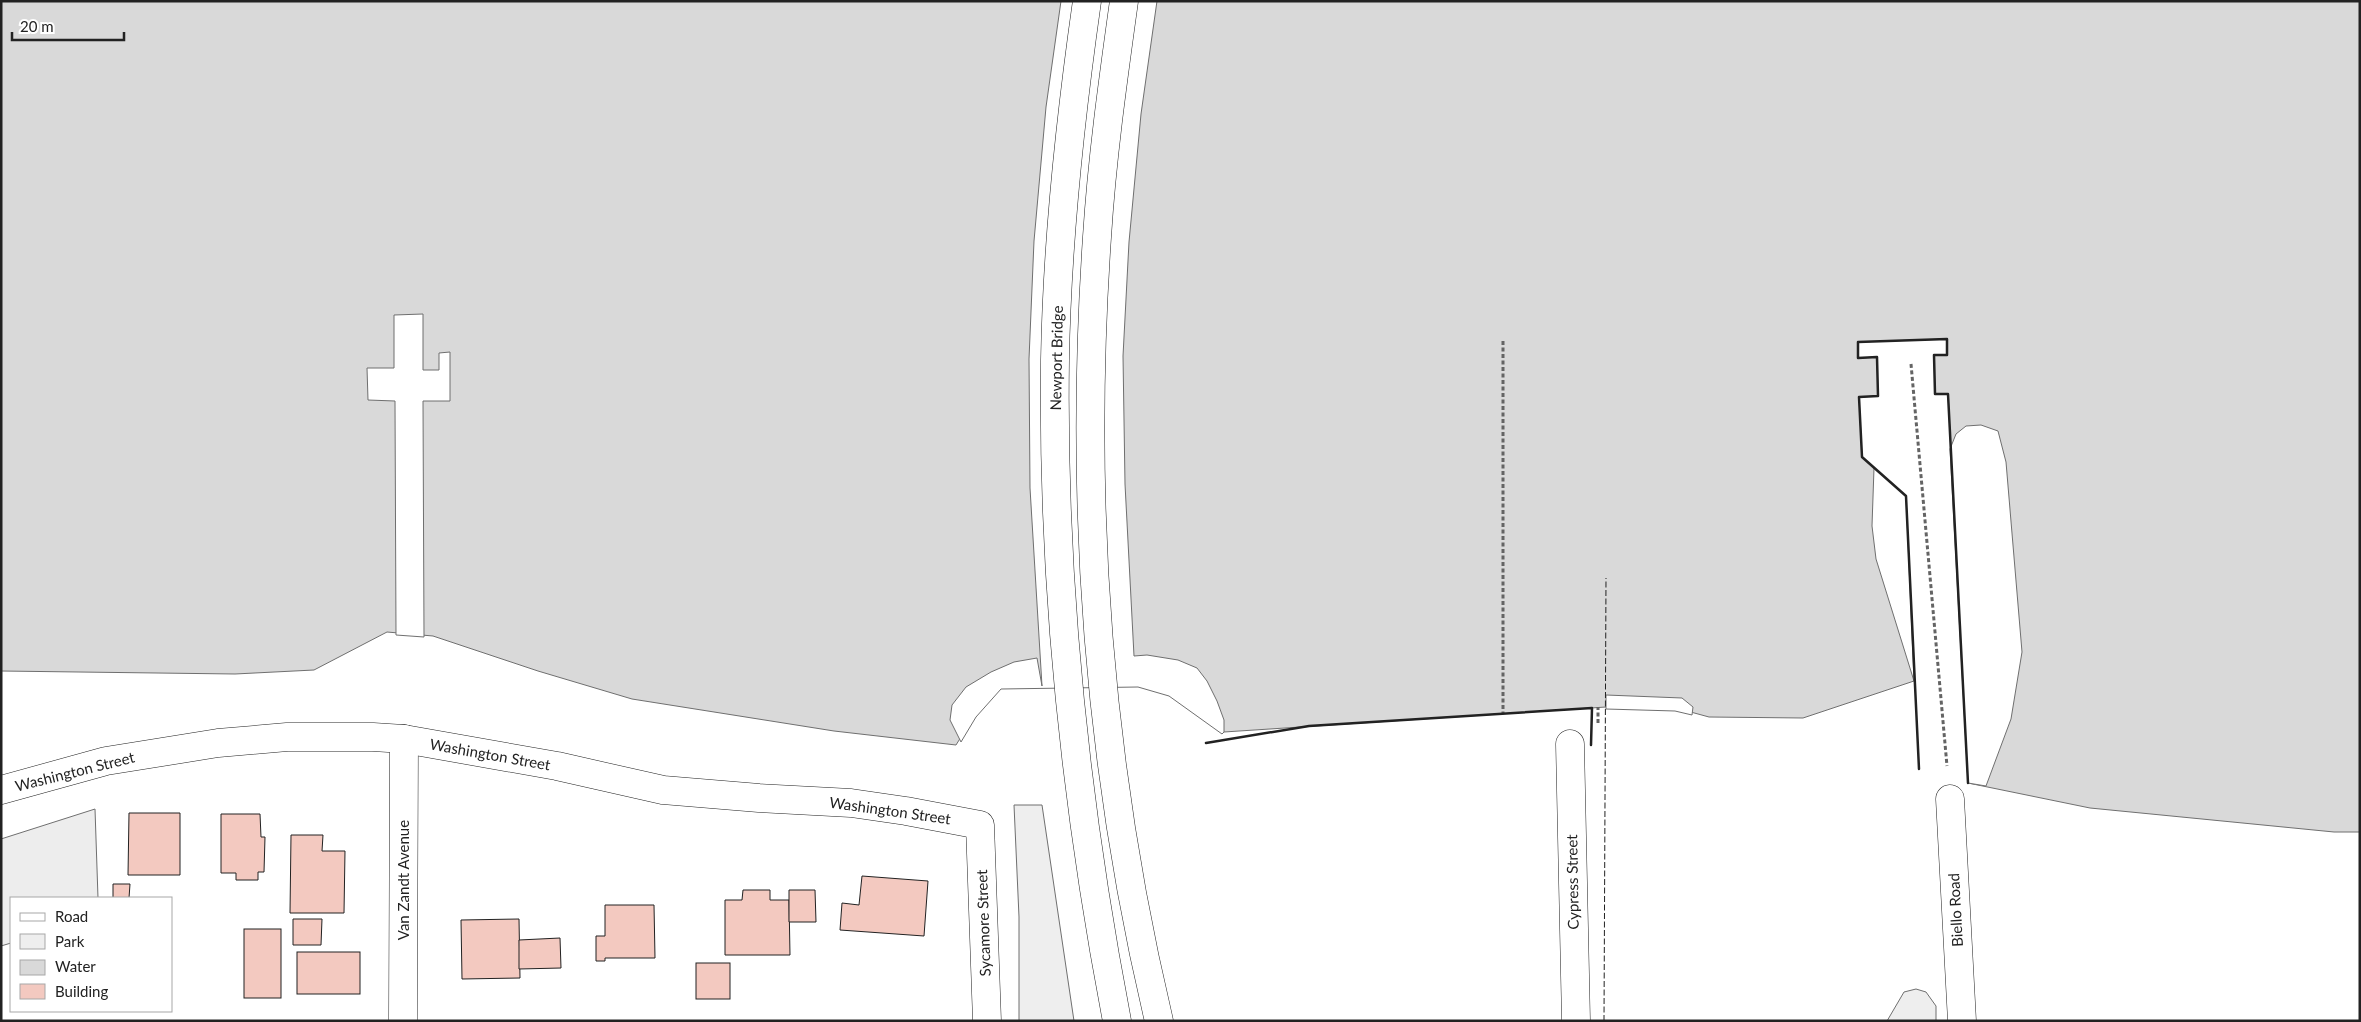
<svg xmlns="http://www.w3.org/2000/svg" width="2361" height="1022" viewBox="0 0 2361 1022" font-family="Lato,sans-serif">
	<rect width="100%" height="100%" fill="#fff"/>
	<!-- green -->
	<g fill="#eee" stroke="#6f6f6f">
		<polygon points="1014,805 1042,805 1074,1021 1019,1021 1019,917"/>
		<polygon points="1916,989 1926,992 1936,1006 1936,1021 1887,1021 1904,992"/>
	</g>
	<!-- parking -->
	<polygon fill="#ededed" stroke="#6f6f6f" points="95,809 98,898 11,898 11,943 1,946 1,839"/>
	<!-- water -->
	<polygon fill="#d9d9d9" stroke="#6f6f6f" points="1,1 2360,1 2360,832 2334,832 2090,808 1968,783 1948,394 1935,394 1934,355 1947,355 1947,339 1858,342 1858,358 1877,357 1878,396 1859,397 1862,457 1906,496 1914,681 1803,718 1709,717 1676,708 1606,707 1224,732 1171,693 1139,684 1000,687 974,716 956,745 834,731 632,699 538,671 433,636 387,632 314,670 235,674 1,671"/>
	<!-- pier -->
	<g fill="#fff" stroke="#6f6f6f">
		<polygon points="1061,1 1157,1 1141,114 1129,242 1123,356 1125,484 1134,656 1147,655 1178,660 1197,668 1207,681 1217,701 1224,720 1224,732 1222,734 1169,696 1138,687 1001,689 976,717 961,742 950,720 952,705 966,687 991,672 1014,662 1037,658 1042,686 1030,488 1029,359 1034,241 1046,107"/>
		<polygon points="423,314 423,370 439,370 439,353 450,352 450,401 423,401 424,637 396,635 395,401 368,400 367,368 394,368 394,315"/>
		<polygon points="1981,425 1998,431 2006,462 2022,652 2011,719 1986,786 1968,783 1950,449 1956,434 1966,426"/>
		<polygon points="1874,468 1906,496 1914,681 1876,559 1872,526"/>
		<polygon points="1606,695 1682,698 1693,707 1692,715 1675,711 1606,709"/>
	</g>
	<!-- building -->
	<g fill="#f3c9c0" stroke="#222">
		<polygon points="129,813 180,813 180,875 128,875"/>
		<polygon points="221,814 260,814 261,837 265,837 264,872 258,872 258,880 236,880 236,873 221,873"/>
		<polygon points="291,835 323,835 322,851 345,851 344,913 290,913"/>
		<polygon points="862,876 928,881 924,936 840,930 842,903 859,905"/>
		<polygon points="113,884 130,884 129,898 113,898"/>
		<polygon points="743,890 770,890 770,900 789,900 790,955 725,955 725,900 742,900"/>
		<polygon points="789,890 815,890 816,922 789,922"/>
		<polygon points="605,905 654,905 655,958 605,958 605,961 596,961 596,936 605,936"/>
		<polygon points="293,919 322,919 321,945 293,945"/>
		<polygon points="519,919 520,978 462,979 461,920"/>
		<rect x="244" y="929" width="37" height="69"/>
		<polygon points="560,938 561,968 519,969 519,940"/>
		<rect x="297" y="952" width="63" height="42"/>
		<rect x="696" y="963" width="34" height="36"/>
	</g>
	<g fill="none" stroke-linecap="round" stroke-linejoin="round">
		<!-- minor casing -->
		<g stroke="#222" stroke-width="29">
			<g id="minor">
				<polyline points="1570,744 1576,1021"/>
				<polyline points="1,790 106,761 218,743 287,737 373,737 404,739 557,766 663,790 759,798 851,803 906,811 980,825 987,1021"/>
				<polyline points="1950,799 1962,1021"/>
				<polyline points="403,1021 404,739"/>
			</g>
		</g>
		<!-- highway casing -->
		<g stroke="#222" stroke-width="29">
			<g id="highway">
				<path d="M 1087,1 C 1070,120 1057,240 1055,360 C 1052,582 1075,803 1117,1021"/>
				<path d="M 1124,1 C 1113,80 1102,158 1097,237 C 1079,499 1098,765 1159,1021"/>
			</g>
		</g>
		<!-- path -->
		<g stroke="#646464" stroke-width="3" stroke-dasharray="4 2.5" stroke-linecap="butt">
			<polyline points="1503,341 1503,713"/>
			<polyline points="1911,364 1947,766"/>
			<polyline points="1598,723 1598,707"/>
		</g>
		<!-- minor -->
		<use href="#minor" stroke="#fff" stroke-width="28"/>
		<!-- highway -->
		<use href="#highway" stroke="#fff" stroke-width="28"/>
		<!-- fence -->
		<polyline stroke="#222" stroke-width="1" stroke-dasharray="6 2.5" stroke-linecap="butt" points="1604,1021 1606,578"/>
		<!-- wall -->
		<g stroke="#222" stroke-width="2.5">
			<polyline points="1206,743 1309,726 1592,708 1591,745"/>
			<polyline points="1919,769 1906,496 1862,457 1859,397 1878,396 1877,357 1858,358 1858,342 1947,339 1947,355 1934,355 1935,394 1948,394 1968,783"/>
		</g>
	</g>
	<g text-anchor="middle" stroke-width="4" stroke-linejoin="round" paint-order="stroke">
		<!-- street labels -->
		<g font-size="15" fill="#222" stroke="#fff">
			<text transform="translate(1057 358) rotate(-89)" y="5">Newport Bridge</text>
			<text transform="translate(490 755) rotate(10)" y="5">Washington Street</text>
			<text transform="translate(75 772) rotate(-14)" y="5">Washington Street</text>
			<text transform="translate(890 811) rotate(8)" y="5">Washington Street</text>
			<text transform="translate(404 880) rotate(-90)" y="5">Van Zandt Avenue</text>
			<text transform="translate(1573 882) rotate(-91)" y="5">Cypress Street</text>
			<text transform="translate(1956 910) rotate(-93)" y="5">Biello Road</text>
			<text transform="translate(984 923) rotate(-92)" y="5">Sycamore Street</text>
		</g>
	</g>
	<!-- border -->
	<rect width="2361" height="1022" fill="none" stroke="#222222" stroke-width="5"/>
	<!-- legend -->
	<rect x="10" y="897" width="162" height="115" fill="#ffffff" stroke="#a7a7a7"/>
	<rect x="20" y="913" width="25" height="8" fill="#ffffff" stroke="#a7a7a7"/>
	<text x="55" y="922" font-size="15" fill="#222222">Road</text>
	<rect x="20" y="934" width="25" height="15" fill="#eeeeee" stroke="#a7a7a7"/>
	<text x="55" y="947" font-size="15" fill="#222222">Park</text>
	<rect x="20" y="960" width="25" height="15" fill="#d9d9d9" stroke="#a7a7a7"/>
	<text x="55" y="972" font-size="15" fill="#222222">Water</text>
	<rect x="20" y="984" width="25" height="15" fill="#f3c9c0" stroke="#a7a7a7"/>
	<text x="55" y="997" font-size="15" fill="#222222">Building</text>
	<!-- scale -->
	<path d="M12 32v8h112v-8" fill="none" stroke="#222222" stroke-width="2.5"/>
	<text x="20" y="32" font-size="15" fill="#222222" stroke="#ffffff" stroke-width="4" paint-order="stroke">20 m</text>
</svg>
